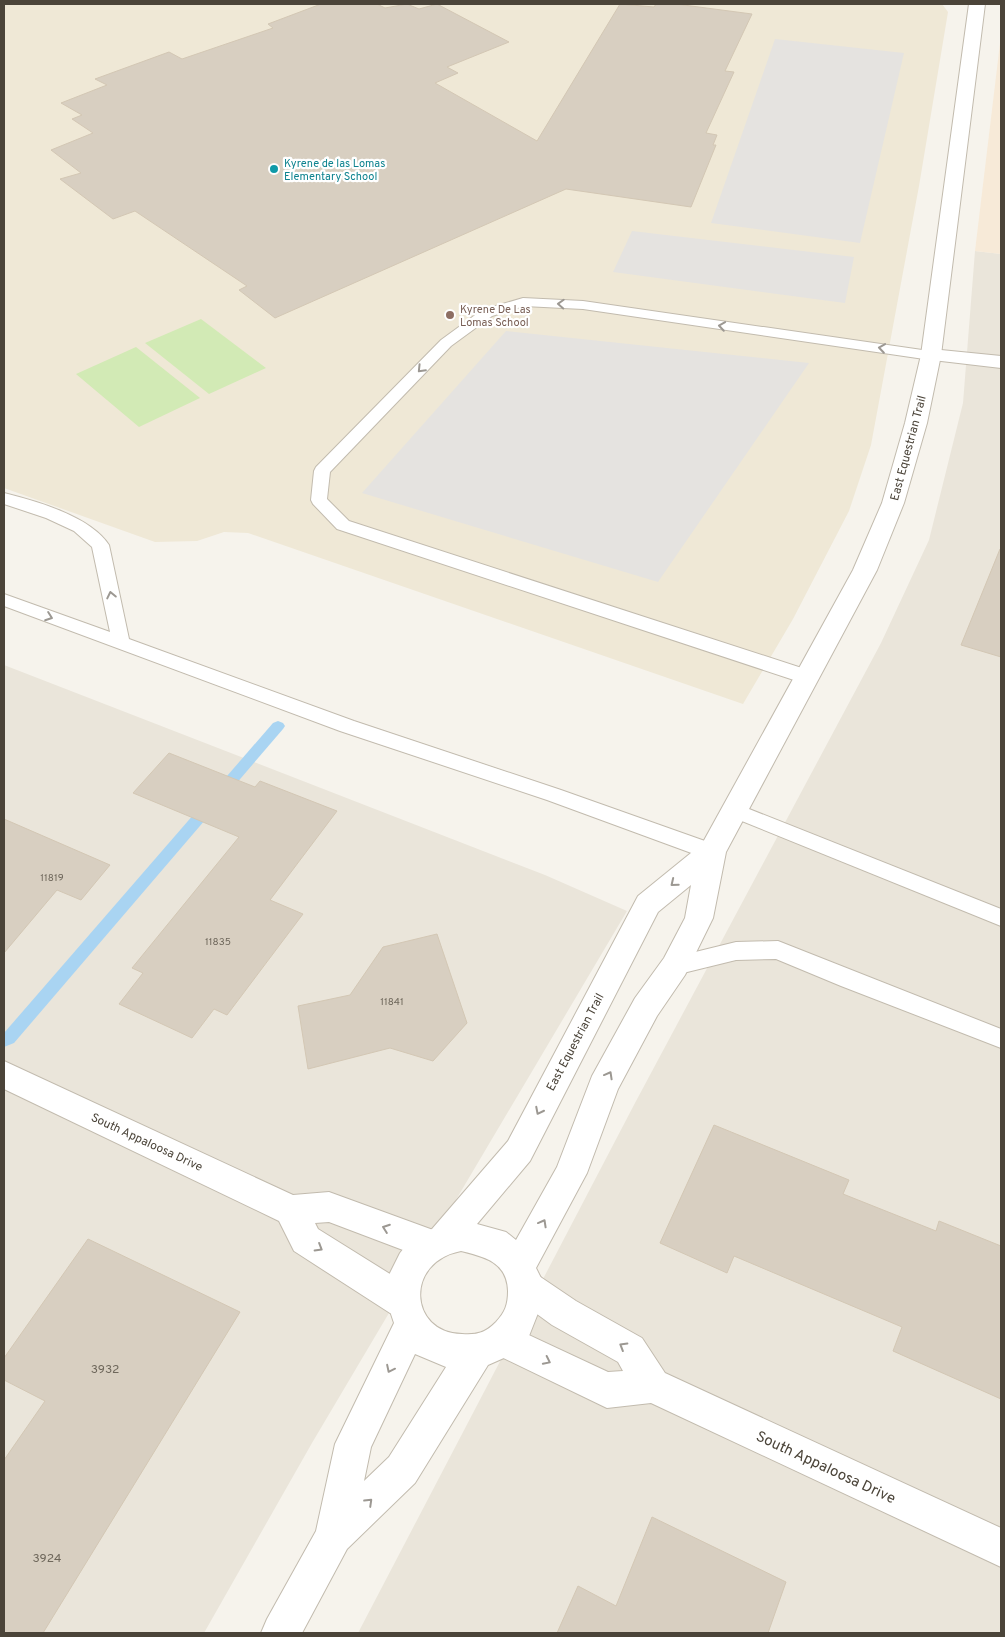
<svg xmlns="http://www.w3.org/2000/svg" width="1005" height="1637" viewBox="0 0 1005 1637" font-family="Overpass,sans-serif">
	<rect width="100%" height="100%" fill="#f6f3ec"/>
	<!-- residential -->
	<g fill="#eae5da">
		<polygon points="975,251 1001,254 1001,1633 358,1633 635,1103 881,643 929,540 963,403"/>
		<polygon points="4,665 545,875 627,911 312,1443 204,1633 4,1633"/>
	</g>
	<!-- commercial -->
	<polygon fill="#f7ead8" points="1001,35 1001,254 975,251"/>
	<!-- education -->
	<polygon fill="#efe8d6" points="4,4 942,4 948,12 919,186 871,445 849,511 793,619 743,704 248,533 224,532 197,541 155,542 4,488"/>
	<!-- green -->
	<g fill="#d2eab5">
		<polygon points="201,319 266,368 209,394 145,343"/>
		<polygon points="136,347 200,398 139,427 76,374"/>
	</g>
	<!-- parking -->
	<g fill="#e5e3e0">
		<polygon points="775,39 904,53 860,243 711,223"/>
		<polygon points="632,231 854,257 845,303 613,272"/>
		<polygon points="506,331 809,363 658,582 362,493"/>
	</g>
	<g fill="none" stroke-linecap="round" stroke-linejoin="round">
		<!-- stream -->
		<polygon fill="#a9d4f2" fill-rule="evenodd" points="278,721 283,723 285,726 283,729 14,1043 4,1047 4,1033 273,723"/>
	</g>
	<!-- building -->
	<g fill="#d8cfc1" stroke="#d3c7b4">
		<polygon points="321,4 377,4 385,8 407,4 419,9 437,4 509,42 447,67 458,73 435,83 537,141 620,4 654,7 656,4 676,4 752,14 725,71 734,72 706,133 717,135 713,145 716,145 691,207 566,189 275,318 239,290 247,286 135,211 113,219 60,179 81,173 51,150 93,133 72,119 82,115 61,103 107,85 95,79 169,52 182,59 273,28 268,24"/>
		<polygon points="1000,549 1001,549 1001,657 961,645"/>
		<polygon points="169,753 255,787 260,781 337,811 270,900 303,914 227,1015 214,1009 192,1038 119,1004 143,973 132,968 239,837 133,793"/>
		<polygon points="4,819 110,865 81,900 57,890 4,953"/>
		<polygon points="437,934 467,1023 433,1061 390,1048 308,1069 298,1006 350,995 383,947"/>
		<polygon points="714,1125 849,1180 843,1194 936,1231 939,1221 1001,1246 1001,1399 893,1351 902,1327 734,1256 727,1273 660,1243"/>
		<polygon points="88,1239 240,1312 43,1633 4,1633 4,1460 45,1401 4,1380 4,1358"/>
		<polygon points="652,1517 786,1582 768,1633 557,1633 578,1586 616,1606"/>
	</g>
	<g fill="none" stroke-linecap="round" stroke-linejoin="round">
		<!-- service casing -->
		<g stroke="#c2bbae" stroke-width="2">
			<g id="service">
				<polygon points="523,298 583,301 936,352 939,355 936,358 931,360 583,309 524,306 492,316 451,346 330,472 327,499 349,521 814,672 816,677 814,682 807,683 800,682 337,529 313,504 311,500 314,471 316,467 441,340 482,310"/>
				<path d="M 4,493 C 36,501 90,516 109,545 L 129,639 L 354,721 L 561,790 L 719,846 L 722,852 L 719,858 L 712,860 L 705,858 L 547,800 L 340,731 L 4,606 L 4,594 L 110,632 L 92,547 L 74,531 L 46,518 L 4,504 Z"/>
				<polygon points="734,803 1001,909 1001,926 727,815 724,810 727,805"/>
				<polygon points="778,941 1001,1029 1001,1048 841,986 776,959 736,960 675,975 667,972 664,966 667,960 675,957 736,942"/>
			</g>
		</g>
		<!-- minor casing -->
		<g stroke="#c2bbae" stroke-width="2">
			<g id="minor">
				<polygon points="931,349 1001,356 1001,368 924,359 921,355 924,351"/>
				<polygon points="4,1061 293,1195 329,1192 444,1234 449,1245 444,1256 432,1261 329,1222 315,1223 318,1229 414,1289 419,1301 414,1313 402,1317 390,1313 294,1251 279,1221 4,1089"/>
				<polygon points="527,1271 539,1276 576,1301 642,1338 665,1373 1001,1528 1001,1567 651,1403 607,1408 491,1352 485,1340 491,1328 503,1323 608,1372 623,1371 618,1362 552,1325 515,1298 510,1287 515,1276"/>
			</g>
		</g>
		<!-- tertiary casing -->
		<g stroke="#c2bbae" stroke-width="2">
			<path id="tertiary" d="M 969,4 L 985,4 L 941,355 L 927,423 L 904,503 L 877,570 L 726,852 L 713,918 L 685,975 L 657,1016 L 618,1089 L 587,1173 L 536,1268 L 542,1280 L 542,1303 L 529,1336 L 513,1354 L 488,1365 L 415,1483 L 347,1549 L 302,1633 L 261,1633 L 267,1619 L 316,1531 L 335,1444 L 394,1323 L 386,1299 L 386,1287 L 389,1275 L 400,1253 L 408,1243 L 432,1229 L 508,1141 L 638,896 L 702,844 L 853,570 L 882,503 L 905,423 L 921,355 ZM 691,885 L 685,918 L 664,958 L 635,998 L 592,1076 L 557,1167 L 516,1240 L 506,1232 L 477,1224 L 530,1161 L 658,912 ZM 461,1251 C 485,1257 507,1262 508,1291 C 508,1305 505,1312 496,1322 C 485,1333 477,1335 462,1334 C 409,1333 404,1262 461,1251 ZM 415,1354 L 446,1367 L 389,1457 L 364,1481 L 371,1447 Z"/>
		</g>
		<!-- service -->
		<use href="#service" fill="#fff" fill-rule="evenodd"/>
		<!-- minor -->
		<use href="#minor" fill="#fff" fill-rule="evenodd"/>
		<!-- tertiary -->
		<use href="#tertiary" fill="#fff" fill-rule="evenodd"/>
	</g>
	<!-- one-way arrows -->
	<defs><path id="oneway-chevron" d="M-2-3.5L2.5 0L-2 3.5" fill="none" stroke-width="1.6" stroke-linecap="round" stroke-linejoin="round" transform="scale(1.25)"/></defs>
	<g stroke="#9c9892">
		<use href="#oneway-chevron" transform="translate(561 304) rotate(-177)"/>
		<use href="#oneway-chevron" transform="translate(722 326) rotate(-171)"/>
		<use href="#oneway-chevron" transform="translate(882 348) rotate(-172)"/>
		<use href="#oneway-chevron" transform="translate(421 369) rotate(134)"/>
		<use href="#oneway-chevron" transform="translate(111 595) rotate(-102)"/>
		<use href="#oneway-chevron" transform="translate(49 617) rotate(20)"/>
		<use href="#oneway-chevron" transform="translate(674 883) rotate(141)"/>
		<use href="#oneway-chevron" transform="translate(609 1075) rotate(-61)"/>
		<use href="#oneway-chevron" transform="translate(539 1111) rotate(117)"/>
		<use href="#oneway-chevron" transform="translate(543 1223) rotate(-61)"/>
		<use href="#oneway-chevron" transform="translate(386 1228) rotate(-160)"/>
		<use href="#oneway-chevron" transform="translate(319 1248) rotate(31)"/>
		<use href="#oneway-chevron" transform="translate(623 1346) rotate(-149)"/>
		<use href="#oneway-chevron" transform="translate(547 1361) rotate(26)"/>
		<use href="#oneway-chevron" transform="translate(390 1369) rotate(116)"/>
		<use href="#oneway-chevron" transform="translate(369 1502) rotate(-44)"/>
	</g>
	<!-- markers -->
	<circle fill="#0f9aa8" stroke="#fff" stroke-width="2" cx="274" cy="169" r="5"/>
	<circle fill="#8d6e63" stroke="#fff" stroke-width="2" cx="450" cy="315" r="5"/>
	<g text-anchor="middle" stroke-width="4.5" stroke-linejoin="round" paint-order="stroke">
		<!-- number labels -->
		<g font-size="10" fill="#6e675b">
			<text x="52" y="881">11819</text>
			<text x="218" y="945">11835</text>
			<text x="392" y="1005">11841</text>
		</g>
		<!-- far-culture labels -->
		<g font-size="11" fill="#0d838f" stroke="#fff" text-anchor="start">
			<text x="284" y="167">Kyrene de las Lomas<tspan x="284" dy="13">Elementary School</tspan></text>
		</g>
		<!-- far-education labels -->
		<g font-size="11" fill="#785e54" stroke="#fff" text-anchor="start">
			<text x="460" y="313">Kyrene De Las<tspan x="460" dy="13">Lomas School</tspan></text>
		</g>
		<!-- street labels -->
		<g font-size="12" fill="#4b4439" stroke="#fff">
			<text transform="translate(908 448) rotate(-75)" y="4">East Equestrian Trail</text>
			<text transform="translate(575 1042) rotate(-62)" y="4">East Equestrian Trail</text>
			<text transform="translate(147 1142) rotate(25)" y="4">South Appaloosa Drive</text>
		</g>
		<!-- near-number labels -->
		<g font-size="12" fill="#6e675b">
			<text x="105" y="1373">3932</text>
			<text x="47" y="1562">3924</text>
		</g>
		<!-- near-street labels -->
		<g font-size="15" fill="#4b4439" stroke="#fff">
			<text transform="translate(826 1467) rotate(25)" y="5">South Appaloosa Drive</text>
		</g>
	</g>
	<!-- border -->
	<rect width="1005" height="1637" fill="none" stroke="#4b4439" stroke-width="10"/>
</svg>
